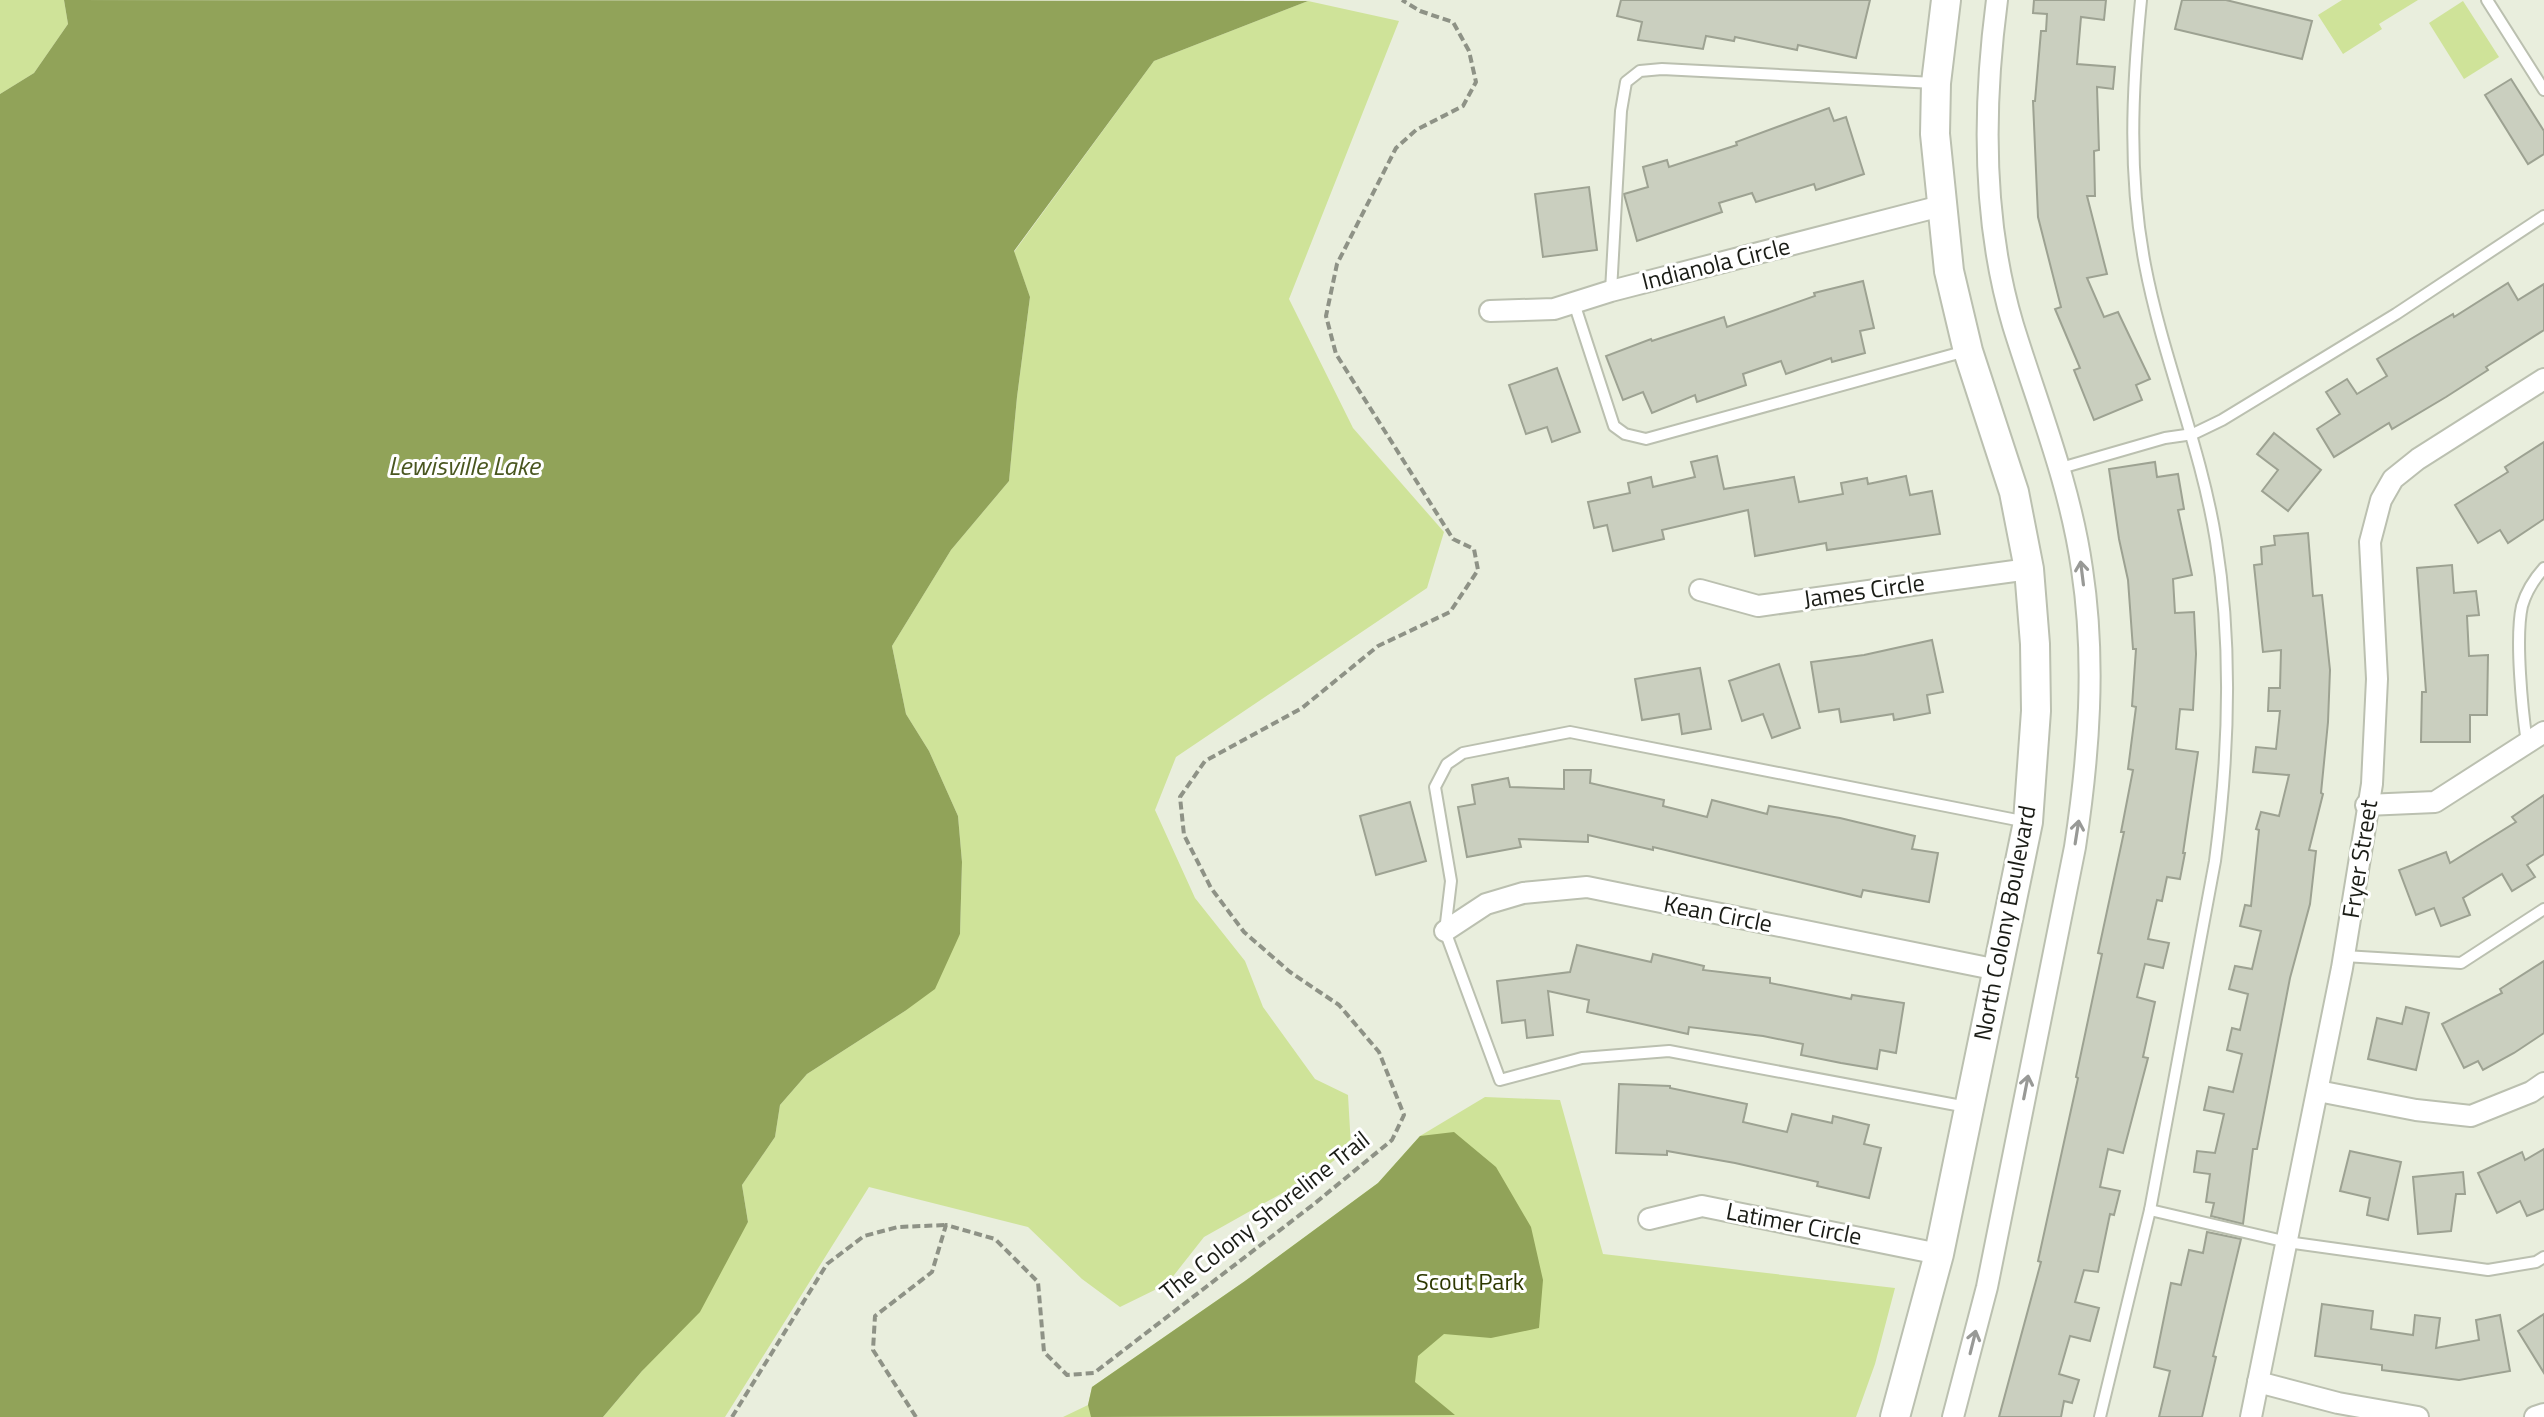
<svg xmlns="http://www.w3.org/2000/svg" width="2544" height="1417" viewBox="0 0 2544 1417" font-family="'Titillium Web',sans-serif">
	<rect width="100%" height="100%" fill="#e9eedd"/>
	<!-- green -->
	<g fill="#cfe399">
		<polygon points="0,0 64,0 68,24 34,73 0,94"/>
		<polygon points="2342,0 2418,0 2379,24 2382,29 2343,54 2318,15"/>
		<polygon points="1308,1 1399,21 1289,299 1353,428 1444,532 1427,588 1176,757 1155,810 1195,898 1245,961 1263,1007 1315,1079 1348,1095 1351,1147 1318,1173 1204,1237 1167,1284 1120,1307 1082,1279 1028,1227 869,1187 725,1417 603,1417 642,1371 748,1222 742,1185 775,1137 780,1105 807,1074 905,1011 960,934 962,862 958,816 929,751 906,714 892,646 951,550 1009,481 1017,397 1030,297 1014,252 1154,61"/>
		<polygon points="2463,1 2499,57 2464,79 2429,23"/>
		<polygon points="1485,1097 1560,1100 1603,1254 1895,1288 1875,1364 1856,1417 1063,1417 1088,1405 1092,1387 1245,1281 1378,1183 1420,1136"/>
	</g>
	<!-- water -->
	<g fill="#91a359">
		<polygon points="64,0 1308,1 1154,61 1014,251 1030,297 1017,397 1009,481 951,550 892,646 906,714 929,751 958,816 962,862 960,934 935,989 905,1011 807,1074 780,1105 775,1137 742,1185 748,1222 700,1312 642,1371 603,1417 0,1417 0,94 34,73 68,24"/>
		<polygon points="1454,1132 1496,1167 1531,1227 1543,1280 1539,1328 1491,1338 1444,1334 1418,1356 1415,1382 1455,1415 1091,1417 1088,1405 1092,1387 1245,1281 1378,1183 1420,1136"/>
	</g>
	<!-- building -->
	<g fill="#cacfbf" stroke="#9da292" stroke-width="2">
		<polygon points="1621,0 1870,0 1856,58 1798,45 1797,50 1735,37 1734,41 1706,36 1703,49 1638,40 1642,22 1617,16"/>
		<polygon points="2034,0 2106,0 2104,20 2081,17 2077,64 2115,67 2113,89 2097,87 2099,150 2094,151 2095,196 2087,196 2107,274 2087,278 2104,317 2118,312 2150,379 2136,385 2142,400 2094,420 2074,370 2080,368 2055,309 2061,307 2038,217 2033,101 2035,101 2041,31 2046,31 2047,14 2033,13"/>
		<polygon points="2182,0 2226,0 2312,21 2302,59 2175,29"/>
		<polygon points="2511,79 2544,131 2544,154 2528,164 2485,95"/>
		<polygon points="1829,108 1834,121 1846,117 1864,174 1816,190 1814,184 1756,202 1752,193 1719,203 1722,212 1637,241 1624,194 1648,187 1643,167 1667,160 1669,167 1737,145 1736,142"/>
		<polygon points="1589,187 1597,250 1543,257 1535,194"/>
		<polygon points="1863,281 1874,328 1860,331 1865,353 1832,362 1831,358 1786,374 1781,361 1743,374 1746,385 1697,402 1695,395 1652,413 1643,392 1623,400 1606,356 1651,339 1652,341 1724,317 1727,327 1815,296 1814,293"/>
		<polygon points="2508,283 2518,300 2544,284 2544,330 2486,367 2488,370 2446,397 2392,429 2389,423 2334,457 2317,429 2340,414 2326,392 2347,379 2357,394 2387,376 2377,359 2453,314 2454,317"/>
		<polygon points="1557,368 1580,432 1552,442 1547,427 1526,434 1509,385"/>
		<polygon points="2274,433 2321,470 2288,511 2262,491 2278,470 2257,454"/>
		<polygon points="2544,442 2544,519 2508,543 2500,530 2478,543 2455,505 2508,472 2505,467"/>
		<polygon points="1717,456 1724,489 1794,477 1799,502 1843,494 1841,483 1867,478 1868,484 1906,476 1910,495 1932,491 1940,534 1827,550 1826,543 1755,556 1748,510 1662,530 1664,539 1613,551 1607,525 1594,528 1588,502 1630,493 1628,483 1651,477 1653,487 1695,477 1691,462"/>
		<polygon points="2155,462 2157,477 2178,474 2184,509 2178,510 2192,575 2173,579 2175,613 2194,612 2196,654 2193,710 2180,709 2176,749 2198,752 2183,853 2185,853 2180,879 2167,877 2162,901 2157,900 2148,939 2169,943 2163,968 2145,964 2137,997 2155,1002 2143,1057 2148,1058 2123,1153 2108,1149 2100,1187 2120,1191 2114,1215 2110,1214 2098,1272 2084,1270 2075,1302 2099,1308 2090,1341 2070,1336 2059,1374 2079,1380 2072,1403 2064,1401 2061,1417 1999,1417 2041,1262 2038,1261 2078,1078 2076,1077 2102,954 2098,953 2124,832 2121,832 2133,770 2128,769 2136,707 2132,706 2136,649 2133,649 2128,580 2119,539 2109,469"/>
		<polygon points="2308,533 2313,596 2322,595 2330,670 2328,722 2321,793 2323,794 2309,850 2316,851 2310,904 2290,978 2257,1149 2253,1149 2243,1224 2211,1216 2214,1203 2206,1202 2210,1174 2194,1172 2197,1151 2215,1153 2224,1114 2204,1110 2209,1087 2233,1092 2242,1054 2227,1050 2232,1028 2240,1030 2248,994 2229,989 2235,966 2252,969 2261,931 2240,926 2245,905 2251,906 2259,830 2256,829 2261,812 2279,816 2289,775 2253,772 2256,747 2276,749 2280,711 2268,711 2269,688 2280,688 2281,650 2263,652 2254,565 2262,564 2261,547 2275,545 2274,536"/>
		<polygon points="2452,565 2454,593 2476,591 2479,615 2467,616 2469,656 2488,655 2487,715 2470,715 2470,742 2421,742 2422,692 2426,692 2417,568"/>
		<polygon points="1932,640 1943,692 1927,695 1930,713 1894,720 1893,714 1841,722 1839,709 1819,712 1811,662 1864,655"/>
		<polygon points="1779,664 1800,728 1772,738 1763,714 1742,721 1729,681"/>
		<polygon points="1700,668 1711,729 1682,734 1679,714 1642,720 1635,679"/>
		<polygon points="1564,770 1591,770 1590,783 1664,800 1663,806 1707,817 1712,800 1767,814 1769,806 1840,818 1915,836 1912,849 1938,853 1929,902 1863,890 1861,897 1653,847 1653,850 1588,835 1588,842 1519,839 1521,847 1467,857 1458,807 1475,804 1472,785 1508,778 1510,787 1564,789"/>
		<polygon points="2544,795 2544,854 2527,865 2535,877 2512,891 2502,874 2463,898 2470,915 2441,926 2434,908 2416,915 2399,870 2446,852 2450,863 2516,822 2512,817"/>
		<polygon points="1410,802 1426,861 1376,875 1360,816"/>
		<polygon points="1577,945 1651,962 1653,954 1704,966 1703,970 1770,978 1770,983 1851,999 1852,995 1904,1003 1896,1053 1880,1050 1877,1069 1841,1063 1801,1055 1803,1044 1763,1036 1689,1027 1688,1034 1587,1012 1589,1000 1548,991 1553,1035 1527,1038 1525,1020 1502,1023 1497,981 1570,972"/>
		<polygon points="2544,961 2544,1033 2514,1053 2483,1070 2478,1061 2464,1068 2442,1024 2502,993 2500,989"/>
		<polygon points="2406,1007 2429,1013 2416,1070 2368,1059 2377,1018 2402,1024"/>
		<polygon points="1619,1084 1670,1086 1670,1088 1747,1104 1743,1122 1787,1132 1792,1114 1832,1123 1833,1116 1869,1125 1864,1144 1881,1148 1869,1198 1817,1186 1818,1182 1735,1163 1667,1151 1667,1155 1616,1153"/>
		<polygon points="2544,1149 2544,1209 2527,1216 2520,1201 2497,1213 2478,1173 2522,1152 2525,1160"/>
		<polygon points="2350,1151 2401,1162 2388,1220 2367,1215 2370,1198 2340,1191"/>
		<polygon points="2463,1172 2465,1194 2456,1194 2451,1231 2418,1234 2413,1177"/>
		<polygon points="2207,1232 2241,1239 2213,1356 2216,1357 2202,1417 2159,1417 2170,1371 2154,1367 2171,1283 2181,1285 2189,1250 2203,1253"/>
		<polygon points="2322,1304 2373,1311 2371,1329 2413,1335 2415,1315 2440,1318 2436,1348 2479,1340 2476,1320 2500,1315 2510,1371 2459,1380 2382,1370 2382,1365 2315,1356"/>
		<polygon points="2544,1314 2544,1373 2518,1331"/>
	</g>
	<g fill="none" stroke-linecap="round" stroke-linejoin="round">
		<!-- service casing -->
		<g stroke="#bbc0b0" stroke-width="14">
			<g id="service">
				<polyline points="2487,0 2544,90"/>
				<polyline points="1611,291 1621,111 1626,82 1640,71 1662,69 1934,83"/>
				<polyline points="1574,303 1614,426 1625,434 1646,439 1966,351"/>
				<polyline points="2061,468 2165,438 2193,434 2222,420 2396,314 2544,216"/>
				<path d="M 2527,743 C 2522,709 2515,637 2522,606 C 2526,592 2535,578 2544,568"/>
				<polyline points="2344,956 2461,963 2544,909"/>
				<polyline points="1967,1107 1669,1051 1582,1058 1500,1080 1445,931 1451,881 1435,787 1447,764 1463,753 1570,732 2027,822"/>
				<polyline points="2150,1210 2287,1242 2488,1270 2536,1262 2544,1257"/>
				<path d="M 2100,1417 L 2150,1210 L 2215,861 C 2229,755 2233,647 2216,541 C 2201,447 2163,359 2145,265 C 2128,176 2132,90 2141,0"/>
			</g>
		</g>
		<!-- minor casing -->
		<g stroke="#bbc0b0" stroke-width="24">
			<g id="minor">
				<polyline points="1490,311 1554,309 1611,291 1941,206"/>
				<polyline points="1700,590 1758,606 2029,569"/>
				<polyline points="2366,805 2435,802 2544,732"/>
				<polyline points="1445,931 1486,904 1523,893 1587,887 1998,970"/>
				<polyline points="2318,1091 2416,1110 2471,1116 2531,1092 2544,1083"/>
				<polyline points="1649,1219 1702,1206 1939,1254"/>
				<polyline points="2258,1382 2338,1403 2418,1417"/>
				<path d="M 1953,1417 L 1987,1287 L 2075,847 C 2089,755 2096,661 2082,569 C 2070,484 2038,406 2013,325 C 1982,221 1983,106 1997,0"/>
				<polyline points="2251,1417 2342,968 2372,784 2377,679 2370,542 2381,500 2393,479 2418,459 2544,379"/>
				<polyline points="2535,1417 2544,1414"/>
			</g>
		</g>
		<!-- secondary casing -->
		<g stroke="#bbc0b0" stroke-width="32">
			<polyline id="secondary" points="1895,1417 1939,1254 2028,822 2036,711 2035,644 2029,569 2014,492 1968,351 1949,271 1935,134 1936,83 1946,0"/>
		</g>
		<!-- path -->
		<g stroke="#8e9286" stroke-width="4" stroke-dasharray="8 4" stroke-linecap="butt">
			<polyline points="732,1417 827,1264 864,1236 898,1227 946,1225"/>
			<polyline points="916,1417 873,1350 875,1316 932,1272 946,1225 995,1239 1038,1282 1044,1352 1067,1375 1094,1373 1314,1204 1392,1140 1404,1115 1379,1052 1339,1005 1290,972 1244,932 1211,888 1184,835 1180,797 1205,761 1302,708 1378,646 1450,612 1478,570 1474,549 1453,539 1336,354 1326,316 1337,264 1396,148 1416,130 1463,106 1476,82 1469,51 1453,22 1420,11 1402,0"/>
		</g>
		<!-- service -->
		<use href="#service" stroke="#fff" stroke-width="10"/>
		<!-- minor -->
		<use href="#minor" stroke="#fff" stroke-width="20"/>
		<!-- secondary -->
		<use href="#secondary" stroke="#fff" stroke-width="28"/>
	</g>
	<!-- one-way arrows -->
	<defs><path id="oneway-shaft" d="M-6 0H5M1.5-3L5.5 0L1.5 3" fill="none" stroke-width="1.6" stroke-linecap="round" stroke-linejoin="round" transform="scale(2)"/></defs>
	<g stroke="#989996">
		<use href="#oneway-shaft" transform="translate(2082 573) rotate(-97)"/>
		<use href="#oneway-shaft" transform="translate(2077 832) rotate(-81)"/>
		<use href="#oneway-shaft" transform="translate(2026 1087) rotate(-79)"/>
		<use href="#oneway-shaft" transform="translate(1973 1342) rotate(-76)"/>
	</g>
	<g text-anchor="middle" stroke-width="6" stroke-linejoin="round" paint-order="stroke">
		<!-- street labels -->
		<g font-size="24" fill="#1a1c16" stroke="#fff">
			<text transform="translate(1716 264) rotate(-14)" y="8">Indianola Circle</text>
			<text transform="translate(1864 591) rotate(-8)" y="8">James Circle</text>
			<text transform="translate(2360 859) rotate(-81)" y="8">Fryer Street</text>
			<text transform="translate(1718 914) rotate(11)" y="8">Kean Circle</text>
			<text transform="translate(2005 923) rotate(-79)" y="8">North Colony Boulevard</text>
			<text transform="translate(1265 1216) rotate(-38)" y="8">The Colony Shoreline Trail</text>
			<text transform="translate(1794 1224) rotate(11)" y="8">Latimer Circle</text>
		</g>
		<!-- park labels -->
		<g font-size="24" fill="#2d3800" stroke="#fff">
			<text x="1470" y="1290">Scout Park</text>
		</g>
		<!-- water labels -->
		<g font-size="26" font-style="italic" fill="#49561f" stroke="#fff">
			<text x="464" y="475">Lewisville Lake</text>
		</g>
	</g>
</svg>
